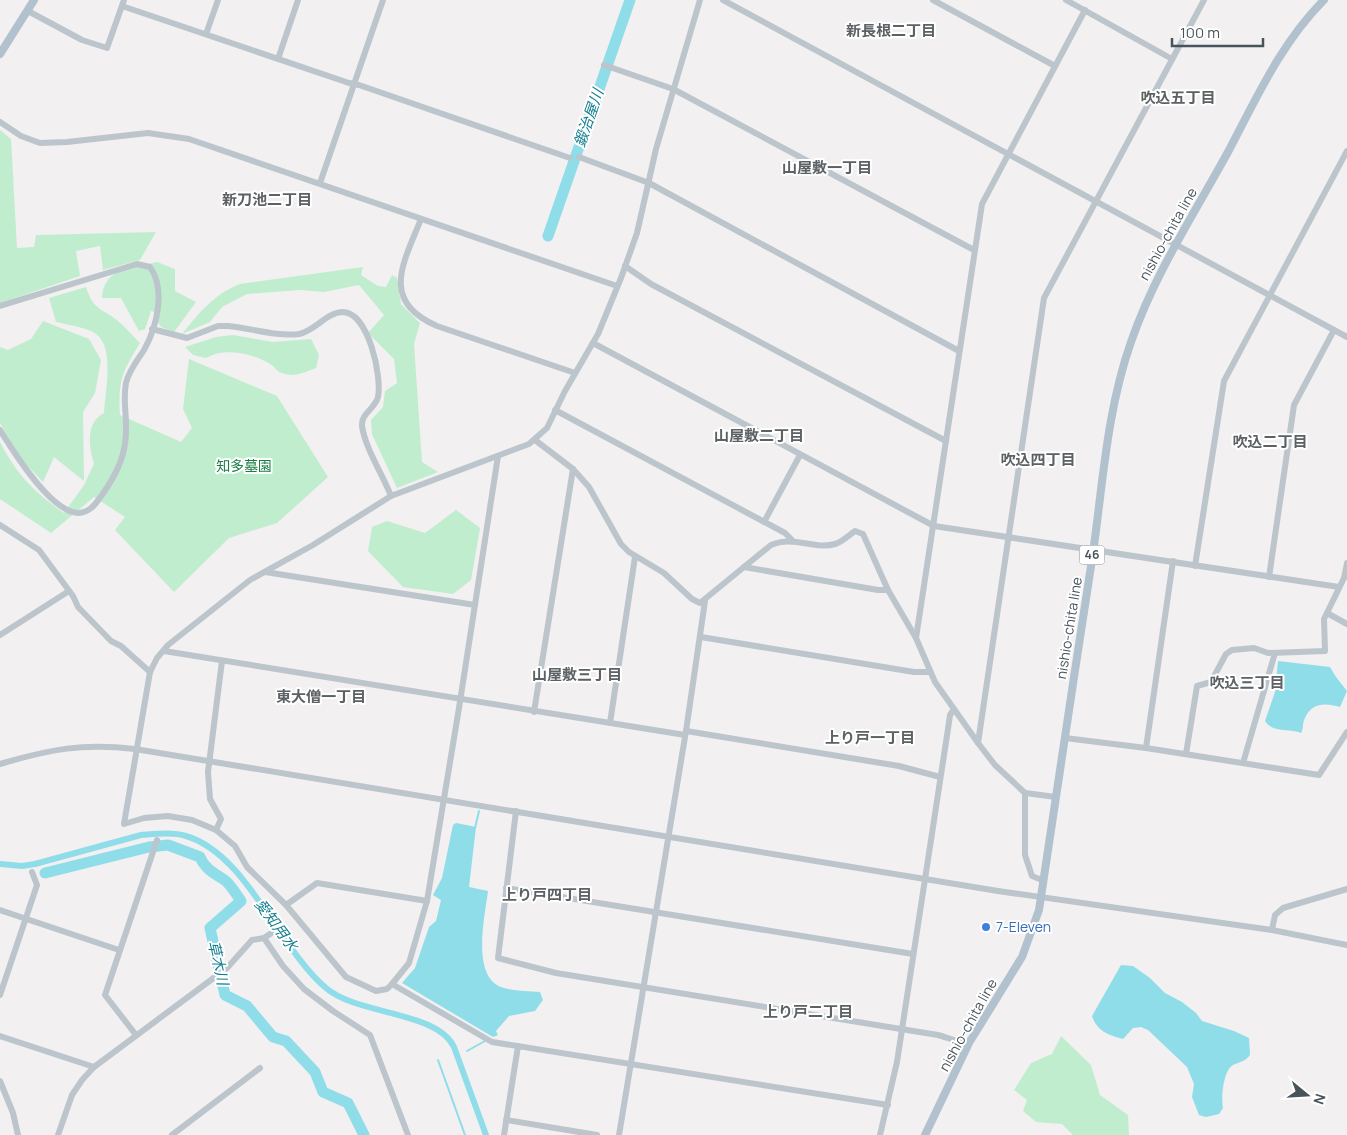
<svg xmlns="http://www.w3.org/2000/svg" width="1347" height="1135" viewBox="0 0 1347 1135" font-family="Manrope,'Noto Sans JP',sans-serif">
	<rect width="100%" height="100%" fill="#f2f0f0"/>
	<!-- green -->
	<g fill="#c0edce">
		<polygon points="0,130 11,139 17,248 34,247 36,235 156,232 140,260 103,270 100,246 76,251 80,276 0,303"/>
		<path d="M 157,262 L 175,269 L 175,291 L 196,302 L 174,332 L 161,327 L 158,322 L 159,313 L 151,311 L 145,329 L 139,331 L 121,298 L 102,298 C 104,267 131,269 157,262 Z"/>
		<path d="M 363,267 L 361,275 L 378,286 L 386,287 L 392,275 L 397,278 L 401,304 L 420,323 L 414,344 L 422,462 L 438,472 L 397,488 L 372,434 L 371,420 L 383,407 L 385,391 L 397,383 L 394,359 L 368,333 L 384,315 L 359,285 L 324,292 L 300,290 L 247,294 L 222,307 L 210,322 L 182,334 C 199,313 214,294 240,284 Z"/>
		<path d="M 86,287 C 93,308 98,307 114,318 C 123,324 132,335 140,343 C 122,372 118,381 120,415 L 181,442 L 192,428 L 183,409 L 189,359 L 277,396 L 328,477 L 277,523 L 229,538 L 174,592 L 115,530 L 125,517 L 94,497 L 51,533 L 0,499 L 0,442 C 18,476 33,491 64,513 L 84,485 L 94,464 C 89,447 85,423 104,413 C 105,393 115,347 96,334 C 86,327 68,325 56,322 L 49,298 Z"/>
		<polygon points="43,321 89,339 101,360 95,393 83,412 84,481 54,457 43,482 20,458 0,423 0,347 8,350 31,339"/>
		<path d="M 233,335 L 273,342 L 311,339 L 319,355 L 316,368 C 305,372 294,378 282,373 C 277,372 274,366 270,364 C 252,353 224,347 206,358 L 193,355 L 185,347 L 216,337 Z"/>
		<polygon points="456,510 480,528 471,580 453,594 403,587 368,551 372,527 387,521 425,533"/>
		<polygon points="1061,1036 1091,1065 1100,1095 1128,1115 1129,1135 1073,1135 1062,1124 1036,1122 1023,1111 1027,1100 1014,1090 1031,1063 1052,1054"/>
	</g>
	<!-- water -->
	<g fill="#8fdde9">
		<path d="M 1278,661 L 1330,667 L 1336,677 L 1347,691 L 1340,707 C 1326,703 1312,702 1305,718 C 1302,723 1304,728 1301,733 C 1290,728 1272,733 1265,721 L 1275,692 Z"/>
		<path d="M 456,823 L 476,827 L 469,887 L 488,891 C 485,916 470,979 504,988 C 515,991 528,991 540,992 L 543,1000 L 535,1011 L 509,1016 L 496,1031 L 498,1035 L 493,1037 L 402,983 L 415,968 L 429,927 L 436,921 L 441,900 L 433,895 L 442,878 L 453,825 Z"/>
		<path d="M 1121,965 L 1133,966 L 1150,978 L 1165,993 L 1182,1002 L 1196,1013 L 1202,1021 L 1234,1031 L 1249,1038 L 1250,1055 C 1245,1062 1239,1062 1233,1065 C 1223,1071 1221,1098 1223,1108 L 1219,1114 L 1206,1117 L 1199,1115 L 1192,1097 L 1194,1084 L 1187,1067 L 1148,1030 L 1141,1027 L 1133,1028 L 1123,1039 C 1108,1035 1097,1031 1092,1016 Z"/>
	</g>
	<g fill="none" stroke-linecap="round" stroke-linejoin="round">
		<!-- stream -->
		<g stroke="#8fdde9" stroke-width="2">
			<polyline points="475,828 479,811"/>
			<polyline points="467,1051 485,1041"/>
			<polyline points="438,1060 465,1135"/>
		</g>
		<!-- canal -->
		<path stroke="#8fdde9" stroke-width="6" d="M 0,864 L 22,866 L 35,864 L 141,835 C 156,834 172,832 186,836 C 247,854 279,949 326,988 C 357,1015 437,1011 454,1047 L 486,1135"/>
		<!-- river -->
		<g stroke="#8fdde9" stroke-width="11">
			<polyline points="548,236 630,0"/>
			<path d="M 45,873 L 149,847 L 168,845 L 200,857 C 205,869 214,873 223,879 C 230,883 236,894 241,901 L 210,928 L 225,995 L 247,1006 L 273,1037 L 286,1041 L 315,1072 L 323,1092 L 348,1103 L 364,1135"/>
		</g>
		<!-- minor -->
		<g stroke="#bcc5cc" stroke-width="6">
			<polyline points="700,0 656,149 637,233 621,278 598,334 565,391 547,428 529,444 391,496 313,545 250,580 168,645 157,658 150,672 124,824 144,818 168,816 192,820 216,830 235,846 247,867 286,905 346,977 376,991 387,989 392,984 492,1042 888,1105"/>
			<polyline points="723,0 1347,337"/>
			<polyline points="933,0 1055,66"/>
			<polyline points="1066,0 1172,59"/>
			<polyline points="122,6 349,83 359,85 570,158"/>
			<polyline points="28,11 82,40 107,48 124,0"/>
			<polyline points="206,34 218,0"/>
			<polyline points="278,59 298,0"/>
			<polyline points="604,65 673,89 974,250"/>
			<polyline points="0,122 21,136 40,143 67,142 148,133 189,139 617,286"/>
			<polyline points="579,157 649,183 959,351"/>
			<polyline points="320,183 383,0"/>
			<path d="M 421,219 C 404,262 379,301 437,326 L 575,373"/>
			<polyline points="625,266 651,284 946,441"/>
			<path d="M 0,306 L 137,264 L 150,267 C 166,289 157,327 144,350 C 137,361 129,370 126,383 C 123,398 126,410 126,425 C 127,453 118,472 102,495 C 96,503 91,512 79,513 C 51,513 13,451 0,430"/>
			<path d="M 152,329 L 187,338 L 218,326 L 228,326 C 250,328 277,337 299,334 C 315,331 327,312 343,312 C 369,313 382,377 378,397 C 375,409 361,413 362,426 C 365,448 383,475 391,496"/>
			<polyline points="593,343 934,526 1339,587"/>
			<polyline points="555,410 785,533 792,540"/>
			<path d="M 535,440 L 573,469 L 589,487 L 621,544 L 629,552 L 664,573 L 692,599 L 700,603 L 771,545 C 794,535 814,550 835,544 C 842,542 849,535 855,531 L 863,534 L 888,590 L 916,638 L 935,682 L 978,743 L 995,765 L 1025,793 L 1056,797"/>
			<polyline points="764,522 800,455"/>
			<polyline points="0,525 39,550 73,596 78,607 111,641 121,646 150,672"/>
			<polyline points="1195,566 1224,381 1347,151"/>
			<polyline points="744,567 878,590 888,590"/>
			<polyline points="265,572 475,605"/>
			<polyline points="1269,577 1294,405 1334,330"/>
			<polyline points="1327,613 1347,624"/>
			<polyline points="0,635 69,591"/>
			<polyline points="701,637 914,672 930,672"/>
			<polyline points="916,638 982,204 1085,10"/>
			<polyline points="164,651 685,735"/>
			<polyline points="534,712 573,469"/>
			<polyline points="610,723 635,557"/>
			<polyline points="686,731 899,766 940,777"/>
			<polyline points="1065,738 1146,748 1319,775 1347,732"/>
			<polyline points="978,743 1044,298 1204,0"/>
			<polyline points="1146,748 1173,561"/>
			<polyline points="1186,754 1197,686 1211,682 1226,654 1232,650 1254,648 1268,653 1325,651 1324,619 1344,578 1347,563"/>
			<polyline points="1243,763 1275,653"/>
			<path d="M 0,764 C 51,749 82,743 135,749 L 998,891 L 1272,930 L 1347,945"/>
			<polyline points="1025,793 1025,855 1032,876 1042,880"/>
			<path d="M 516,811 L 498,958 L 556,973 L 938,1035 C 946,1037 963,1044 969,1043"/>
			<polyline points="216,830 221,819 210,799 208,772 222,661"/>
			<polyline points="506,888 913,954"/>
			<polyline points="286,905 317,883 427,901"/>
			<polyline points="0,910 119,950"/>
			<polyline points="1272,930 1275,915 1283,908 1347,889"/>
			<polyline points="264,938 273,932"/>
			<polyline points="392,984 409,963 427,901 459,708 498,456"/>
			<polyline points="0,995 37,885 32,872"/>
			<polyline points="136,1035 105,995 157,840"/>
			<polyline points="0,1036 94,1067"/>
			<polyline points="0,1081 13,1113 18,1135"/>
			<polyline points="506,1120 597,1135"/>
			<polyline points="58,1135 72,1095 82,1080 94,1067 227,968 252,940 264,938 283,966 304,989 333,1011 370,1035 408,1135"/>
			<polyline points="172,1135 260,1068"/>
			<polyline points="504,1135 518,1046"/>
			<polyline points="619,1135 686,731 705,601"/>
			<polyline points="880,1135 897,1062 948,729 950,715 954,709"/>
		</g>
		<!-- major -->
		<g stroke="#b1c1cd" stroke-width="8">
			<polyline points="0,54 34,0"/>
			<path d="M 925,1135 L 969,1043 L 1022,957 L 1039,910 C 1056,791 1075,672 1093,553 C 1103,482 1107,410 1131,342 C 1154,275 1194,214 1228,152 C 1256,99 1281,43 1324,0"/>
		</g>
	</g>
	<!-- markers -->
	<circle fill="#3f7fe0" stroke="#fff" stroke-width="2" cx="986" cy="927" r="5"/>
	<g text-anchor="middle" stroke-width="4" stroke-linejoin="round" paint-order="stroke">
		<!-- shield labels -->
		<rect fill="#fff" stroke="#7f878d" stroke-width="1" x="1079.5" y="545.5" width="25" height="19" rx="4"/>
		<g font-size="12" font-weight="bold" fill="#48545c">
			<text x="1092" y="559">46</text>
		</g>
		<!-- street labels -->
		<g font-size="14" fill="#48545c" stroke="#fff">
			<text transform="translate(1168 234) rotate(-61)" y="5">nishio-chita line</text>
			<text transform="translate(1069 628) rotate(-81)" y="5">nishio-chita line</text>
			<text transform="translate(968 1025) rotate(-61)" y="5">nishio-chita line</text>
		</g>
		<!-- park labels -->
		<g font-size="14" fill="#1b7c44" stroke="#fff">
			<text x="244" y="471">知多墓園</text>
		</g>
		<!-- shop labels -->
		<g font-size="14" fill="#366cbe" stroke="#fff" text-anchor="start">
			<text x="996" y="932">7-Eleven</text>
		</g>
		<!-- neighbourhood labels -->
		<g font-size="15" font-weight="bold" fill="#5c6164" stroke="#fff">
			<text x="891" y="36">新長根二丁目</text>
			<text x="1178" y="103">吹込五丁目</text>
			<text x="827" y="173">山屋敷一丁目</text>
			<text x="267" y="205">新刀池二丁目</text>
			<text x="759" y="441">山屋敷二丁目</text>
			<text x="1270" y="447">吹込二丁目</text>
			<text x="1038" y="465">吹込四丁目</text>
			<text x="577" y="680">山屋敷三丁目</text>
			<text x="1247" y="688">吹込三丁目</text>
			<text x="321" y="702">東大僧一丁目</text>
			<text x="870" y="743">上り戸一丁目</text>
			<text x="547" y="900">上り戸四丁目</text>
			<text x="808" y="1017">上り戸二丁目</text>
		</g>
		<!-- water labels -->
		<g font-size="15" font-style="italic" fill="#127f8f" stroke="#fff">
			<text transform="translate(589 118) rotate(-71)" y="5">鍛治屋川</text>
			<text transform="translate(276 925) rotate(53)" y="5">愛知用水</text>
			<text transform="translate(218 963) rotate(77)" y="5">草木川</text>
		</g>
	</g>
	<!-- north arrow -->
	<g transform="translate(1307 1095) rotate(108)" stroke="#ffffff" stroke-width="4" paint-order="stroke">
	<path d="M0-4L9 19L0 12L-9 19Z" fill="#48545c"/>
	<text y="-8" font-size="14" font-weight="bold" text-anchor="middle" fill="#48545c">N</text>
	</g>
	<!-- scale -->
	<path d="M1172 38v8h91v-8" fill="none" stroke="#48545c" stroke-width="2.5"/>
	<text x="1180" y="38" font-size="15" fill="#48545c" stroke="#ffffff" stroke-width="4" paint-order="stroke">100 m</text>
</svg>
